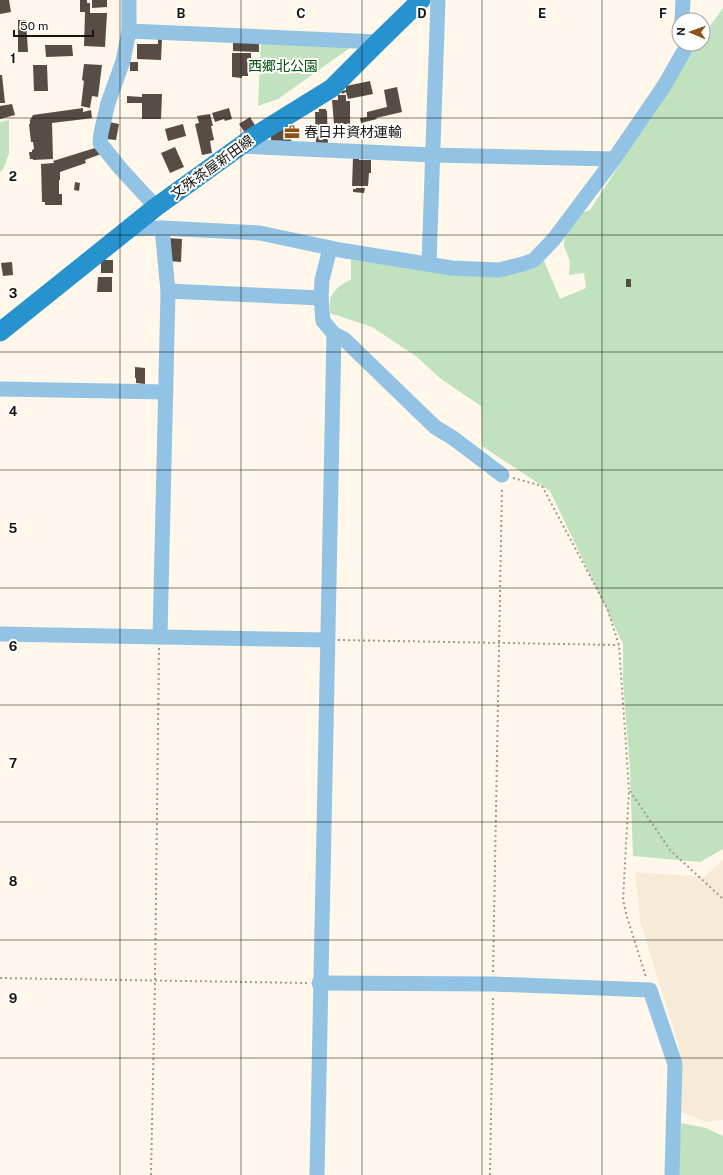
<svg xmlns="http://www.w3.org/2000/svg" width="723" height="1175" viewBox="0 0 723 1175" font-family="'Public Sans','Noto Sans JP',sans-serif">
	<rect width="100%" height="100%" fill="#fff7ea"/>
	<!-- built -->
	<polygon fill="#f7ebd7" points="723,860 723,1120 707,1122 678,1111 679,1047 640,921 635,872 704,877"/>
	<!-- green -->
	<g fill="#c0e2be">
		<path d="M 723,8 L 723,849 L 700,862 L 633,856 L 630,771 L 623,681 L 623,644 L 550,491 L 482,446 L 481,406 L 441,379 L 417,357 L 372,327 L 330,313 C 330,308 329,301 331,297 C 334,290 343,282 351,280 L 351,256 L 491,273 L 542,256 L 560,299 L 586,288 L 584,273 L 569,275 L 570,261 L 564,246 L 565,226 L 577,214 L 590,210 L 693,51 L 698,44 L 703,44 L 703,36 Z"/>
		<polygon points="261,41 354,45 278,99 258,106"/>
		<polygon points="9,120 9,153 3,170 0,172 0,122"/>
		<polygon points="681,1123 706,1128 723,1136 723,1175 677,1175"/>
	</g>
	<!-- building -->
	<g fill="#574d44">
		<polygon points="0,0 9,0 11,12 0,14"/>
		<polygon points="80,0 87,0 87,3 90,3 90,13 107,13 105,47 84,46 85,12 80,12"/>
		<polygon points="92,0 107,0 107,7 92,8"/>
		<polygon points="18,20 26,20 28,52 18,52"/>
		<polygon points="158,39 162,39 161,60 137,59 137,44 158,44"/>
		<polygon points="233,41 259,42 259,52 233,51"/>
		<polygon points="45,45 72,45 73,56 46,57"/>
		<polygon points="232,53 251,53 251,65 248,65 248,76 242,76 242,78 232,77"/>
		<rect x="130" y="62" width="8" height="9"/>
		<polygon points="84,64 102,65 98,97 92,96 90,108 81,106 84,81 82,80"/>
		<polygon points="33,65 47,65 48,91 34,91"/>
		<polygon points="0,75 2,75 5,103 0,103"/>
		<polygon points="370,81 373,94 348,99 346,92 342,94 341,91 346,90 346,86"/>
		<polygon points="397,87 402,112 376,118 377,119 361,123 360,118 367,117 367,112 387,107 384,90"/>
		<polygon points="142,94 162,94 161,119 142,119"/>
		<polygon points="338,95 346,95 346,101 350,101 350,124 334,124 332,100 338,100"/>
		<polygon points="127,96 142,97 142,103 127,103"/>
		<polygon points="12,104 15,115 0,119 0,106"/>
		<polygon points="83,108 83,112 91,110 92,118 85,119 52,123 53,159 33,160 33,159 30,159 29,152 32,152 32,150 34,149 33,142 31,142 29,124 30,124 30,120 33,115"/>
		<polygon points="229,108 232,119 225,121 224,119 215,122 212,113"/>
		<polygon points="319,109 326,109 326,111 327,111 328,145 316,145 315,112 319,112"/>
		<polygon points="210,114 213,126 211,126 214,140 210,141 212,153 202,155 195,124 199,123 197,116"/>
		<polygon points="250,117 256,127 246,134 239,124"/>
		<polygon points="109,122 119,124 116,140 106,139"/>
		<polygon points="183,124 186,136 168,141 165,129"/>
		<polygon points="292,124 291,145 271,144 271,134"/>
		<polygon points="98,147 101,154 85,160 86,163 60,172 60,180 59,180 59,194 62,194 62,205 45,205 45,202 42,202 41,164 54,163 53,161"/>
		<polygon points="175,147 184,167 170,173 161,153"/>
		<polygon points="353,158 359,158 359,160 371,160 371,173 369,173 368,186 352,186"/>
		<polygon points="75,182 80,183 79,191 74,190"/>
		<polygon points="356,188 365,188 364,193 353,192 353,189 356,189"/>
		<polygon points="168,238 182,239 181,262 167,261"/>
		<rect x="101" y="260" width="12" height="13"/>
		<polygon points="12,262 13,275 3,276 1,263"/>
		<polygon points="98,277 112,277 112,292 97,292"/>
		<rect x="626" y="279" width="5" height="8"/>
		<polygon points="135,367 145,368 145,384 136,383 136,378 135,378"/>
	</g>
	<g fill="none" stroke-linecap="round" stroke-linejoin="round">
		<!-- path -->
		<g stroke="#a09a91" stroke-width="2" stroke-dasharray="2 3" stroke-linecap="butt">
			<polyline points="513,478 542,486 607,608 619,645 629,790 623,900 627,917 646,977"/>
			<polyline points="338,640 619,645"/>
			<polyline points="630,791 670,850 723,899"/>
			<polyline points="493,972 502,487"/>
			<polyline points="0,978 307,983"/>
			<polyline points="151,1175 155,980 159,648"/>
			<polyline points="490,1175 493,997"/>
		</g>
		<!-- minor -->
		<g stroke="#93c3e4" stroke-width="15">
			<polyline points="129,0 129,31 123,61 108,103 101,133 100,143 120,168 156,207"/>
			<polyline points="682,20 683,0"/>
			<polyline points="129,31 378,42"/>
			<polyline points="240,146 433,155 614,159"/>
			<polyline points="130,229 162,228 260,233 340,250 452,268 499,270 523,264 534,260 554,239 614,159 664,86 688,44"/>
			<polyline points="330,248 322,280 321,298 323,321 334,334 344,339 435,427 453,438 502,475"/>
			<polyline points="429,263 438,0"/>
			<polyline points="168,291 321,298"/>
			<polyline points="0,389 166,392"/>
			<polyline points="0,634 327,640"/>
			<polyline points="160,637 168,291 162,228"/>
			<polyline points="319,983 493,984 650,990 675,1064 672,1175"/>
			<path d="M 317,1175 C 320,895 326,615 334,334"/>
		</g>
		<!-- major -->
		<polyline stroke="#2693cf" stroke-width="19" points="0,332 156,207 253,137 332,88 378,42 421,0"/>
	</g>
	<!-- grid -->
	<path fill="none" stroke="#181511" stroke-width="1" stroke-opacity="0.55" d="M 120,0 L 120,1175M 241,0 L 241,1175M 362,0 L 362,1175M 482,0 L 482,1175M 602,0 L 602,1175M 0,118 L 723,118M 0,235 L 723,235M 0,352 L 723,352M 0,470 L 723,470M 0,588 L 723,588M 0,705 L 723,705M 0,822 L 723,822M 0,940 L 723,940M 0,1058 L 723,1058"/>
	<!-- icons -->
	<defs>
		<g id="office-bare" transform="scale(1.2)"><path d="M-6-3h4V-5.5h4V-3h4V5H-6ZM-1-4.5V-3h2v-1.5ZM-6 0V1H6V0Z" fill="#8e5112" stroke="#fff" stroke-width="2.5" paint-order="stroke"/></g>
	</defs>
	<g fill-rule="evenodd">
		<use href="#office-bare" x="292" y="132"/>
	</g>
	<g text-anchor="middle" stroke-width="4" stroke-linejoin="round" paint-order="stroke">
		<!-- park labels -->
		<g font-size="14" fill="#04520c" stroke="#fff">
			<text x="283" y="71">西郷北公園</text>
		</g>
		<!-- poi labels -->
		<g font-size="14" fill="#181511" stroke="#fff" text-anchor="start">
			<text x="304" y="137">春日井資材運輸</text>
		</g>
		<!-- street labels -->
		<g font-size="14" fill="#181511" stroke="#fff">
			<text transform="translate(212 167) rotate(-36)" y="5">文殊茶屋新田線</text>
		</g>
	</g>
	<g font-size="13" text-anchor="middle" font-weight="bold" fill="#181511" stroke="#fff" stroke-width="4" stroke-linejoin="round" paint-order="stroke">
		<text x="181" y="18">B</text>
		<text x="301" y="18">C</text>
		<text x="422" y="18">D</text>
		<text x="542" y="18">E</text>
		<text x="663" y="18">F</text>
		<text x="13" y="63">1</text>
		<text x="13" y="181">2</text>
		<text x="13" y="298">3</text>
		<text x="13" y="416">4</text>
		<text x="13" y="533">5</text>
		<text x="13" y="651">6</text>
		<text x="13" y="768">7</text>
		<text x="13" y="886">8</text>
		<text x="13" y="1003">9</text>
	</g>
	<!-- north arrow -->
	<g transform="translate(691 32) rotate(272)"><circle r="19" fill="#ffffff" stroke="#a3a1a0"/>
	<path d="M0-3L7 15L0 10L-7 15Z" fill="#8e5112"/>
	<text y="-6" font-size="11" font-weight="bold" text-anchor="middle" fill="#181511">N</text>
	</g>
	<!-- scale -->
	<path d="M14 30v6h79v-6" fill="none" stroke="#181511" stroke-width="2"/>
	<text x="20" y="30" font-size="12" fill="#181511" stroke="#ffffff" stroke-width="3" paint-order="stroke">50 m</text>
</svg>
